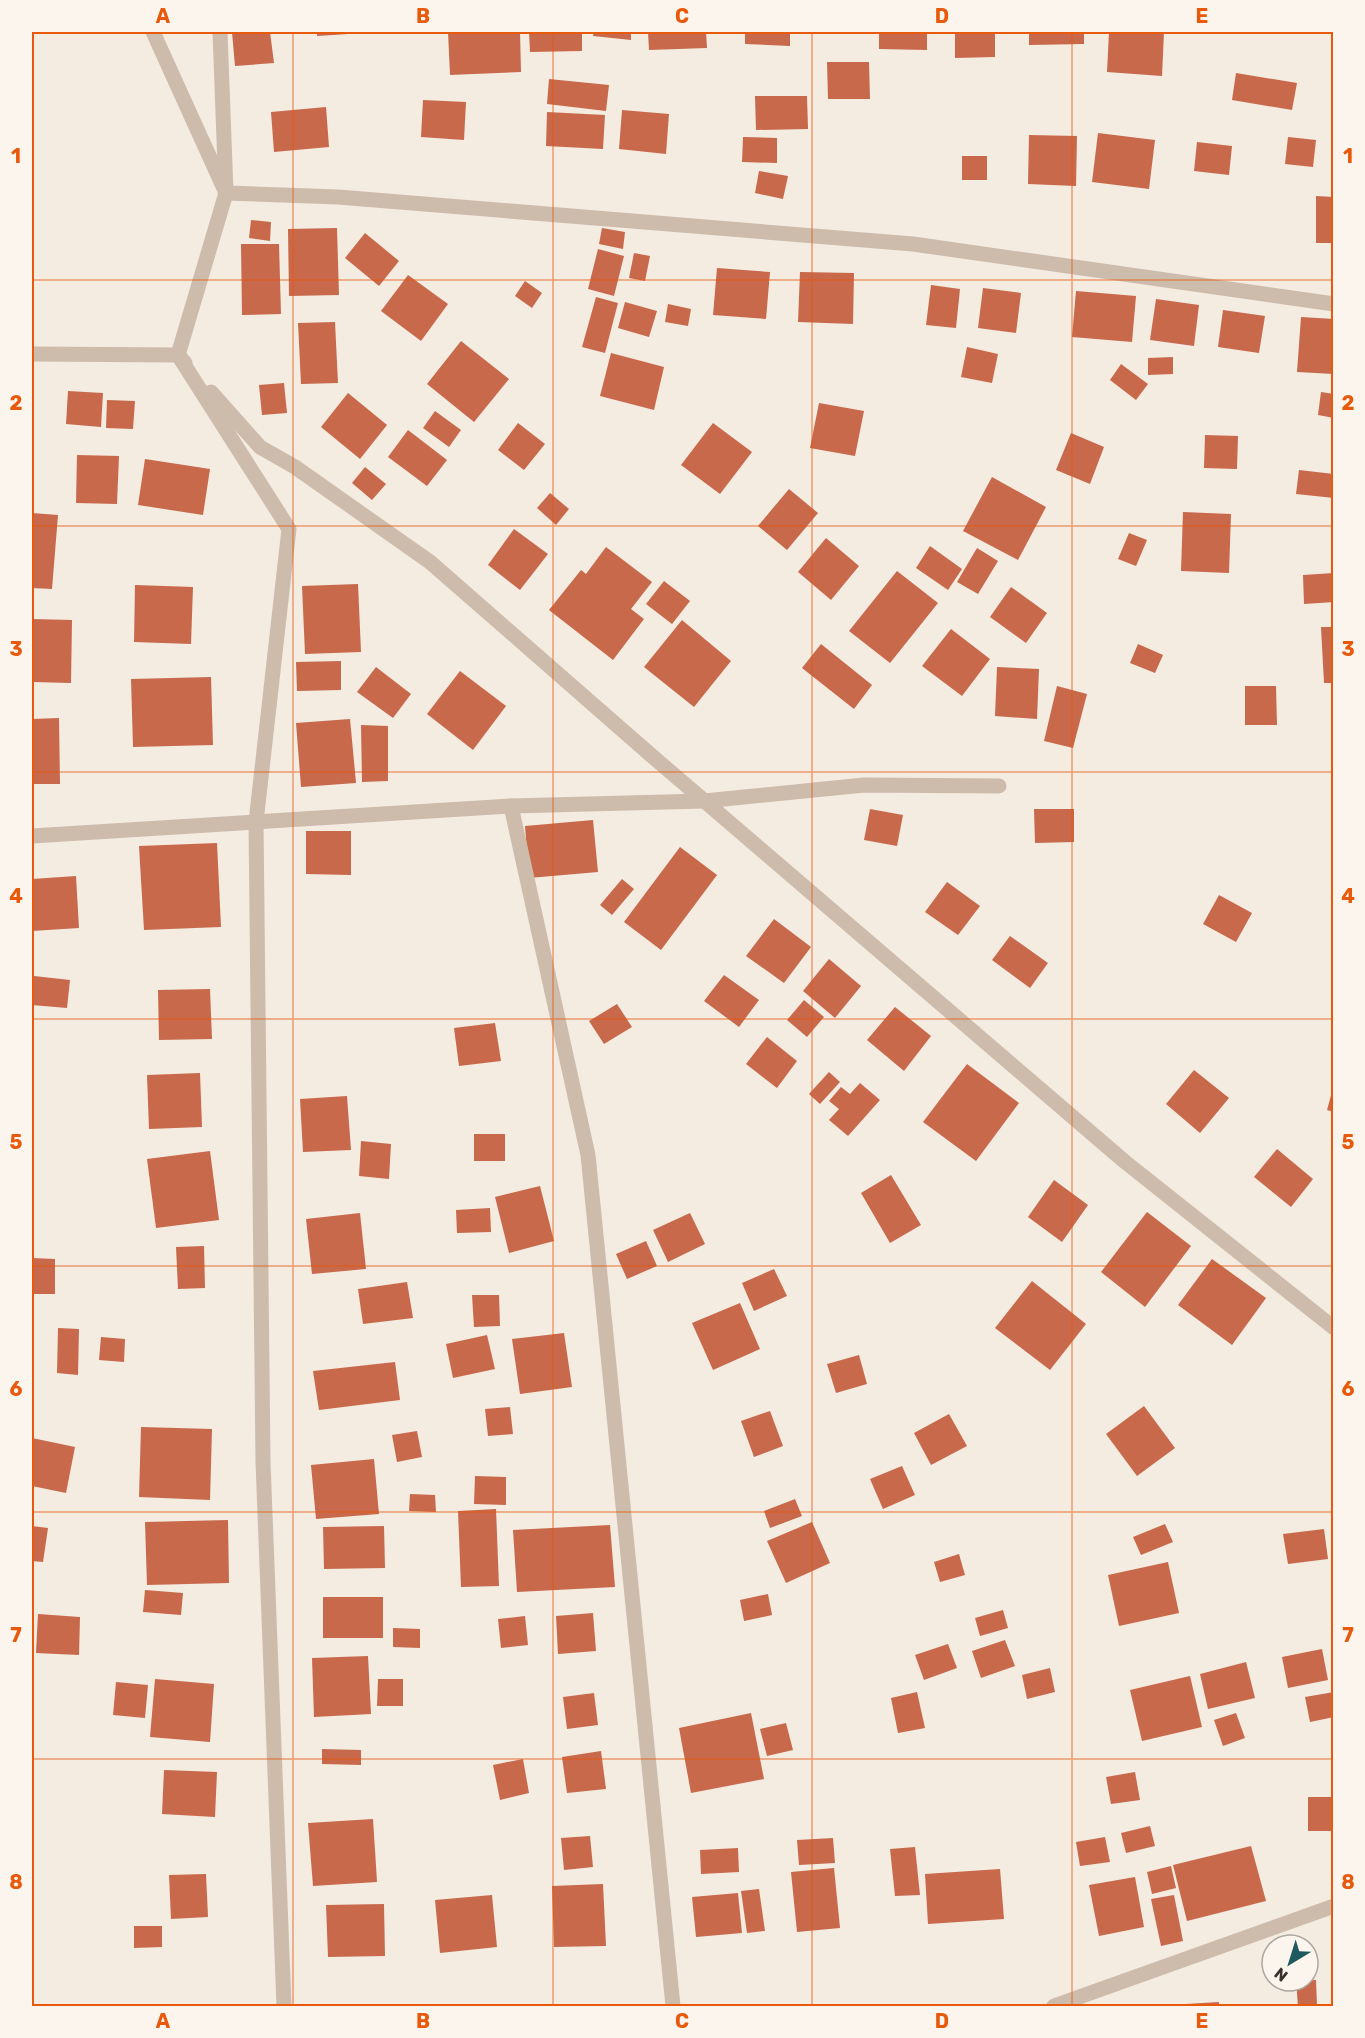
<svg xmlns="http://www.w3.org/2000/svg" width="1365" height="2038" viewBox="0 0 1365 2038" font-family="Rubik,sans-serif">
	<rect width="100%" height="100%" fill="#f4ebe1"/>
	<!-- building -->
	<g fill="#c8694b">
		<polygon points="232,32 270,32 274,63 235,66"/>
		<polygon points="317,32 364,32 364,33 317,36"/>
		<polygon points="448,32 520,32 521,72 450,75"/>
		<polygon points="529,32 582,32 582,51 530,52"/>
		<polygon points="594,32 631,32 631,40 593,36"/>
		<polygon points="648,32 706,32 707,48 649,50"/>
		<polygon points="745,32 790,32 790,46 745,44"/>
		<polygon points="879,32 927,32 927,50 879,49"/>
		<polygon points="955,32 995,32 995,57 955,58"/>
		<polygon points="1029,32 1084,32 1084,44 1029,45"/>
		<polygon points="1109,32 1164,32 1162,76 1107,72"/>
		<polygon points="827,62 869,62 870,99 828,99"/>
		<polygon points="1236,73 1297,83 1292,110 1232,100"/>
		<polygon points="549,79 609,85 606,111 547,104"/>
		<polygon points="755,96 807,96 808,129 756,130"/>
		<polygon points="423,100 466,102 464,140 421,137"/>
		<polygon points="326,107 329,147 274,152 271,112"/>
		<polygon points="622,110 669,114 666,154 619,149"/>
		<polygon points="547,112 605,115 603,149 546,146"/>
		<polygon points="1098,133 1155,140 1149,189 1092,182"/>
		<polygon points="1029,135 1077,136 1076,186 1028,184"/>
		<polygon points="743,137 777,138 777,163 742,162"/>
		<polygon points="1288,137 1316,140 1313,167 1285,164"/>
		<polygon points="1197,142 1232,146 1229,175 1194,171"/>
		<rect x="962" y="156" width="25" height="24"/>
		<polygon points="759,171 788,176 783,199 755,193"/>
		<polygon points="1316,196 1334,197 1334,243 1316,243"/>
		<polygon points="251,220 271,222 270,241 249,238"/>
		<polygon points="337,228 339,295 289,296 288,229"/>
		<polygon points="602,228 625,232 623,249 599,244"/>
		<polygon points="365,233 399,261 379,286 345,258"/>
		<polygon points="241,244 279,244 281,314 242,315"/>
		<polygon points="598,249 624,256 614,296 588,289"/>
		<polygon points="634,253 650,256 645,281 629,278"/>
		<polygon points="717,268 770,272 766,319 713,315"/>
		<polygon points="800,272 854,273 853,324 798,322"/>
		<polygon points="408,275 448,304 421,341 381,311"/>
		<polygon points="525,281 542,293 532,308 515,296"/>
		<polygon points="931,285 960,289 956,328 926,325"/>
		<polygon points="983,288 1021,293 1016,333 978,328"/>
		<polygon points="1076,291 1136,296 1132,342 1072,337"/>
		<polygon points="596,297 618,303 605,353 582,347"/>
		<polygon points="1156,299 1199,305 1194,346 1150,340"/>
		<polygon points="625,302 657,311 649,337 618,328"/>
		<polygon points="668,304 691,309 688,326 665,322"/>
		<polygon points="1223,310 1265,316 1259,353 1218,347"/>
		<polygon points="1301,317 1334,319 1334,374 1297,372"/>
		<polygon points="335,322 338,383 301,384 298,323"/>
		<polygon points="461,341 509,379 474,422 427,384"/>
		<polygon points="967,347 998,354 992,383 961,377"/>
		<polygon points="611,353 664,367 654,410 600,396"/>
		<polygon points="1173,357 1173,374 1148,375 1148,358"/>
		<polygon points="1121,364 1148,384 1136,400 1110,380"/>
		<polygon points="284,383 287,413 262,415 259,385"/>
		<polygon points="68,391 103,393 101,427 66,424"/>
		<polygon points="1321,392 1334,394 1334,418 1318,415"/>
		<polygon points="348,393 387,425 360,459 321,427"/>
		<polygon points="107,400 135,401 133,429 106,428"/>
		<polygon points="819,403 864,411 855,456 810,448"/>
		<polygon points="435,411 461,430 449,447 423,428"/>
		<polygon points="518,423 545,444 524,470 498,450"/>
		<polygon points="713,423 752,452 720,494 681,465"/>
		<polygon points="408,430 447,460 427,486 388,457"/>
		<polygon points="1071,433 1104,447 1090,484 1056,470"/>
		<polygon points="1205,435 1238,436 1237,469 1204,468"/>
		<polygon points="77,455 119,456 117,504 76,503"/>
		<polygon points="145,459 210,469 203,515 138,505"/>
		<polygon points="365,467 386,484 372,500 352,483"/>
		<polygon points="1299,470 1334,474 1334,498 1296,494"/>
		<polygon points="992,477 1046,507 1018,560 963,531"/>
		<polygon points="789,489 818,513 787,550 758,526"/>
		<polygon points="550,493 569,509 556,525 537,508"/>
		<polygon points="1183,512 1231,514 1229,573 1181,571"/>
		<polygon points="32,513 58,515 52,589 32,588"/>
		<polygon points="514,529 548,554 520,590 488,565"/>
		<polygon points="1129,533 1147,540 1136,566 1118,559"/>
		<polygon points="826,538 859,566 831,600 798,572"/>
		<polygon points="930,546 962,569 948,590 916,568"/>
		<polygon points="606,547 652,582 631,609 644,619 613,660 549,610 581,570 586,574"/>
		<polygon points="977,548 998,561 978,594 957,582"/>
		<polygon points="897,571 938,603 890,663 849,631"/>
		<polygon points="1334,573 1334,602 1304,604 1303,575"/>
		<polygon points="664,581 690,601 672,624 646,604"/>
		<polygon points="358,584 361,652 305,654 302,586"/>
		<polygon points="135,585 193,587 191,644 134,642"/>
		<polygon points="1011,587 1047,613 1026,643 990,617"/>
		<polygon points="32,619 72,620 71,683 32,682"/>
		<polygon points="682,620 731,661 694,707 644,667"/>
		<polygon points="1321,627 1334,627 1334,683 1324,683"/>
		<polygon points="951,629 990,659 962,696 922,666"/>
		<polygon points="821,644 872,685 854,709 802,668"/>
		<polygon points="1138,644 1163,655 1155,673 1130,663"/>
		<polygon points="341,661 341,690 297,691 296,662"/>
		<polygon points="376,667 411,694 393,718 357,692"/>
		<polygon points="997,667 1039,669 1037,719 995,716"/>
		<polygon points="460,671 506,706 473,750 427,714"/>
		<polygon points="211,677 213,745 133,747 131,679"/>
		<polygon points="1057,686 1087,694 1073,748 1044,741"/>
		<polygon points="1245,686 1276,686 1277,725 1245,725"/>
		<polygon points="59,718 60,784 32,784 32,719"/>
		<polygon points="350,719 356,783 301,787 296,723"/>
		<polygon points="361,725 388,726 388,781 362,782"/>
		<polygon points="870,809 903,815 897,846 864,840"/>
		<polygon points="1034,809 1074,809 1074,842 1035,843"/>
		<polygon points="593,820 598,872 529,878 525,826"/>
		<polygon points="306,831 351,831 351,875 306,874"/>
		<polygon points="217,843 221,927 144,930 139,846"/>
		<polygon points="680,847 717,875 661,950 624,922"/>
		<polygon points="76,876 79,928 32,931 32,879"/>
		<polygon points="622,879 634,889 612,915 600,905"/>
		<polygon points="947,882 980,906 958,935 925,912"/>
		<polygon points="1219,895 1252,913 1236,942 1203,924"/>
		<polygon points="774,919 811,947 784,983 746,956"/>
		<polygon points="1010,936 1048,963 1030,988 992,960"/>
		<polygon points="829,959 861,986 835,1018 803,991"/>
		<polygon points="724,975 759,1000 739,1027 704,1001"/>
		<polygon points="34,976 70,980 67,1008 32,1005"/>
		<polygon points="210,989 212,1039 159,1040 158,990"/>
		<polygon points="804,1000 824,1017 807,1037 787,1020"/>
		<polygon points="617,1004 632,1027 604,1044 589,1021"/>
		<polygon points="895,1007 931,1036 904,1071 867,1040"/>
		<polygon points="495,1023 501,1061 459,1066 454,1028"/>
		<polygon points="767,1037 797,1061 777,1088 746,1064"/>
		<polygon points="967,1064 1019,1103 976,1161 923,1122"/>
		<polygon points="1194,1070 1229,1098 1200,1133 1166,1104"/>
		<polygon points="829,1072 840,1082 820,1104 809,1094"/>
		<polygon points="200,1073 202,1127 149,1129 147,1075"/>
		<polygon points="860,1083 880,1100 848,1136 829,1120 839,1109 829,1101 841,1087 850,1094"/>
		<polygon points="1333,1088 1334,1088 1334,1112 1327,1110"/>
		<polygon points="347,1096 351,1150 303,1152 300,1099"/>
		<rect x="474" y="1134" width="31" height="27"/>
		<polygon points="361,1141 391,1144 389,1179 359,1176"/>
		<polygon points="1277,1149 1313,1179 1291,1207 1254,1177"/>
		<polygon points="210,1151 219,1220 156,1228 147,1159"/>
		<polygon points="891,1175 921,1225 890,1243 861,1193"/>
		<polygon points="1054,1180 1088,1205 1062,1242 1028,1217"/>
		<polygon points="540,1186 554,1241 509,1253 495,1197"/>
		<polygon points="490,1208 491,1232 457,1233 456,1210"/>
		<polygon points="1147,1212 1191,1246 1145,1307 1101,1272"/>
		<polygon points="360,1213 366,1269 312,1274 306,1219"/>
		<polygon points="690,1213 705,1244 668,1262 653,1230"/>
		<polygon points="646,1241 657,1266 627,1279 616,1254"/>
		<polygon points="204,1246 205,1288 178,1289 176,1247"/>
		<polygon points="32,1258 55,1259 55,1294 32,1294"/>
		<polygon points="1212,1259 1266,1298 1232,1345 1178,1305"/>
		<polygon points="774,1269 787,1296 754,1311 742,1283"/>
		<polygon points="1032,1281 1086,1324 1050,1370 995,1328"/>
		<polygon points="407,1282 413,1318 363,1324 358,1289"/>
		<polygon points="472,1295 499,1295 500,1326 474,1327"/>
		<polygon points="740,1303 760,1349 713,1370 692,1323"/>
		<polygon points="58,1328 79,1329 78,1375 57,1373"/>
		<polygon points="564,1333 572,1387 520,1394 512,1339"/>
		<polygon points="487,1335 495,1369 453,1378 446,1344"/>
		<polygon points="101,1337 125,1339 124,1362 99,1360"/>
		<polygon points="859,1355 867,1384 836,1393 827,1364"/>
		<polygon points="395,1362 400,1400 319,1410 313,1371"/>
		<polygon points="1144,1406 1175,1448 1137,1476 1106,1434"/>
		<polygon points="510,1407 513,1434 488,1436 485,1409"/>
		<polygon points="770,1411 783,1446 754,1457 741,1421"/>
		<polygon points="949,1414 967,1446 931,1465 914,1433"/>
		<polygon points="141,1427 212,1429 210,1500 139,1497"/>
		<polygon points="417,1431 422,1457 397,1462 392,1435"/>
		<polygon points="32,1438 75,1447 66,1493 32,1486"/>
		<polygon points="374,1459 379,1514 316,1519 311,1465"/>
		<polygon points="902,1466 915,1495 883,1509 870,1479"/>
		<polygon points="475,1476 506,1477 506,1505 474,1504"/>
		<polygon points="410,1494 435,1495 436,1512 409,1511"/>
		<polygon points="795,1499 802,1516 770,1528 764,1511"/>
		<polygon points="496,1509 499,1586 461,1587 458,1511"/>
		<polygon points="228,1520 229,1583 147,1585 145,1522"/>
		<polygon points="812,1522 830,1563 786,1583 767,1541"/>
		<polygon points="1165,1524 1173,1542 1141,1555 1133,1537"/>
		<polygon points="610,1525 615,1587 517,1592 513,1530"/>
		<polygon points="32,1526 48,1528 43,1562 32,1561"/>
		<polygon points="384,1526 385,1568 324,1569 323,1527"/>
		<polygon points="1324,1529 1328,1559 1288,1564 1283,1534"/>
		<polygon points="959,1554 965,1575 940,1582 934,1562"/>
		<polygon points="1168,1562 1179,1613 1119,1626 1108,1575"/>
		<polygon points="145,1590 183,1593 181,1615 143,1612"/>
		<polygon points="768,1594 772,1615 744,1621 740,1600"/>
		<rect x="323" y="1597" width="60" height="41"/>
		<polygon points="1003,1610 1008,1628 980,1636 975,1618"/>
		<polygon points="593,1613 596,1651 558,1654 556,1616"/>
		<polygon points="38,1614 80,1617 79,1655 36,1653"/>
		<polygon points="525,1616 528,1645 501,1648 498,1619"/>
		<polygon points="393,1628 420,1629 420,1648 393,1647"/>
		<polygon points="1005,1640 1015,1666 981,1678 972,1651"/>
		<polygon points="948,1644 957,1668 924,1680 915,1655"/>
		<polygon points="1322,1649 1328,1680 1288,1688 1282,1657"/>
		<polygon points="368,1656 371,1714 314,1717 312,1658"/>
		<polygon points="1246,1662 1255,1698 1208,1709 1200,1674"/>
		<polygon points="1050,1668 1055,1692 1027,1699 1022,1675"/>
		<polygon points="1190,1676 1202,1727 1142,1741 1130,1690"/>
		<polygon points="155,1679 214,1684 210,1742 150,1737"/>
		<polygon points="378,1679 403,1679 403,1706 377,1706"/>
		<polygon points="116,1682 148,1685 145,1718 113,1715"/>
		<polygon points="917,1692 925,1728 898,1733 891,1698"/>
		<polygon points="1334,1692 1334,1717 1310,1722 1305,1697"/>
		<polygon points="594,1693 598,1725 567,1729 563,1697"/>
		<polygon points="751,1713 764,1779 691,1793 679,1728"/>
		<polygon points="1236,1713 1245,1738 1223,1746 1214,1720"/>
		<polygon points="786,1723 793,1750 767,1756 760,1729"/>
		<polygon points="322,1749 361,1750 361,1765 322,1764"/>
		<polygon points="601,1751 606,1789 567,1793 562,1757"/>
		<polygon points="523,1759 529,1793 500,1800 493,1765"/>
		<polygon points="164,1770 217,1772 215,1817 162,1814"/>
		<polygon points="1135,1772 1140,1800 1111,1804 1106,1777"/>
		<rect x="1308" y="1797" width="26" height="34"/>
		<polygon points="373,1819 377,1882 313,1886 308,1823"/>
		<polygon points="1150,1826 1155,1846 1126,1853 1121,1833"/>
		<polygon points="590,1836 593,1867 564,1870 561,1838"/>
		<polygon points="1105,1837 1110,1862 1080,1866 1076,1842"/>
		<polygon points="833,1838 835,1863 799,1865 797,1840"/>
		<polygon points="1251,1846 1266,1901 1187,1921 1173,1865"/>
		<polygon points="915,1847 920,1895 895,1896 890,1849"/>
		<polygon points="738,1848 739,1872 701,1874 700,1850"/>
		<polygon points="1171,1866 1176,1888 1152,1894 1147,1872"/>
		<polygon points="834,1868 840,1928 797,1932 791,1872"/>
		<polygon points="1000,1869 1004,1919 928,1924 925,1874"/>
		<polygon points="206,1874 208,1917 171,1919 169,1875"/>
		<polygon points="1135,1877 1144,1927 1099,1936 1089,1885"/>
		<polygon points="603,1884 606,1946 554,1947 552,1886"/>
		<polygon points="759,1889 765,1931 747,1933 741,1891"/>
		<polygon points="738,1893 742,1933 696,1937 692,1897"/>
		<polygon points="492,1895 497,1947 440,1953 435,1900"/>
		<polygon points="1174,1895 1183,1941 1161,1946 1151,1899"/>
		<polygon points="384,1904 385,1956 328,1957 326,1905"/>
		<polygon points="134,1926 162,1926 162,1947 134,1948"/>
		<polygon points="1308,1980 1316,1980 1317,2006 1298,2006 1296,1981"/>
		<polygon points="1219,2002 1219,2006 1186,2006 1186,2004"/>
	</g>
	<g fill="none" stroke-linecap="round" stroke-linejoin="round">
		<!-- minor -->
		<g stroke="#cdbbac" stroke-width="15">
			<polyline points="153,32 226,193 178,355 289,529 256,822 263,1462 284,2006"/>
			<polyline points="220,32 226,193 338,197 913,244 1334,304"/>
			<polyline points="32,354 178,355 185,363"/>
			<polyline points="211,392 260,447 295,467 430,562 652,756 1124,1161 1334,1328"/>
			<polyline points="511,806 588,1155 673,2006"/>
			<polyline points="32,836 511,806 704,801 864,785 999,786"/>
			<polyline points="1054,2006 1334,1906"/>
		</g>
	</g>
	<!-- grid -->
	<path fill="none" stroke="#e8590c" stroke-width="1.5" stroke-opacity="0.55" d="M 293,32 L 293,2006M 553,32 L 553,2006M 812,32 L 812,2006M 1072,32 L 1072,2006M 32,280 L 1334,280M 32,526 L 1334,526M 32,772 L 1334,772M 32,1019 L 1334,1019M 32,1266 L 1334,1266M 32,1512 L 1334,1512M 32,1759 L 1334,1759"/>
	<!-- border -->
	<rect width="1365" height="2038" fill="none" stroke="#fbf5ee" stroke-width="66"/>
	<!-- north arrow -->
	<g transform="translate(1290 1963) rotate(218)"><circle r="28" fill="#fbf5ee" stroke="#aea6a0" stroke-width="1.5"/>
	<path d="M0-4.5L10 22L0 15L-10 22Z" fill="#1f5a5e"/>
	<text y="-9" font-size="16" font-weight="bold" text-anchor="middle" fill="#3b302b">N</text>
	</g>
	<rect x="33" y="33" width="1299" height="1972" fill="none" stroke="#e8590c" stroke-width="2"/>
	<g font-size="20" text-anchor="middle" font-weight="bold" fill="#e8590c">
		<text x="163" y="23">A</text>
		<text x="423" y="23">B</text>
		<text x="682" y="23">C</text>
		<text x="942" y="23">D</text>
		<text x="1202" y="23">E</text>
		<text x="16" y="163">1</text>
		<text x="1348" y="163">1</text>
		<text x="16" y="410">2</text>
		<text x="1348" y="410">2</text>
		<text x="16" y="656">3</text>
		<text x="1348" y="656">3</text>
		<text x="16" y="903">4</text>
		<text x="1348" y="903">4</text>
		<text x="16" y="1149">5</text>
		<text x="1348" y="1149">5</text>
		<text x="16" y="1396">6</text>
		<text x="1348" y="1396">6</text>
		<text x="16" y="1642">7</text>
		<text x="1348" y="1642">7</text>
		<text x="16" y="1889">8</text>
		<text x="1348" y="1889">8</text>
		<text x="163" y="2028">A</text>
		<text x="423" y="2028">B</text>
		<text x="682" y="2028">C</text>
		<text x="942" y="2028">D</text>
		<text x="1202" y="2028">E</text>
	</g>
</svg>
